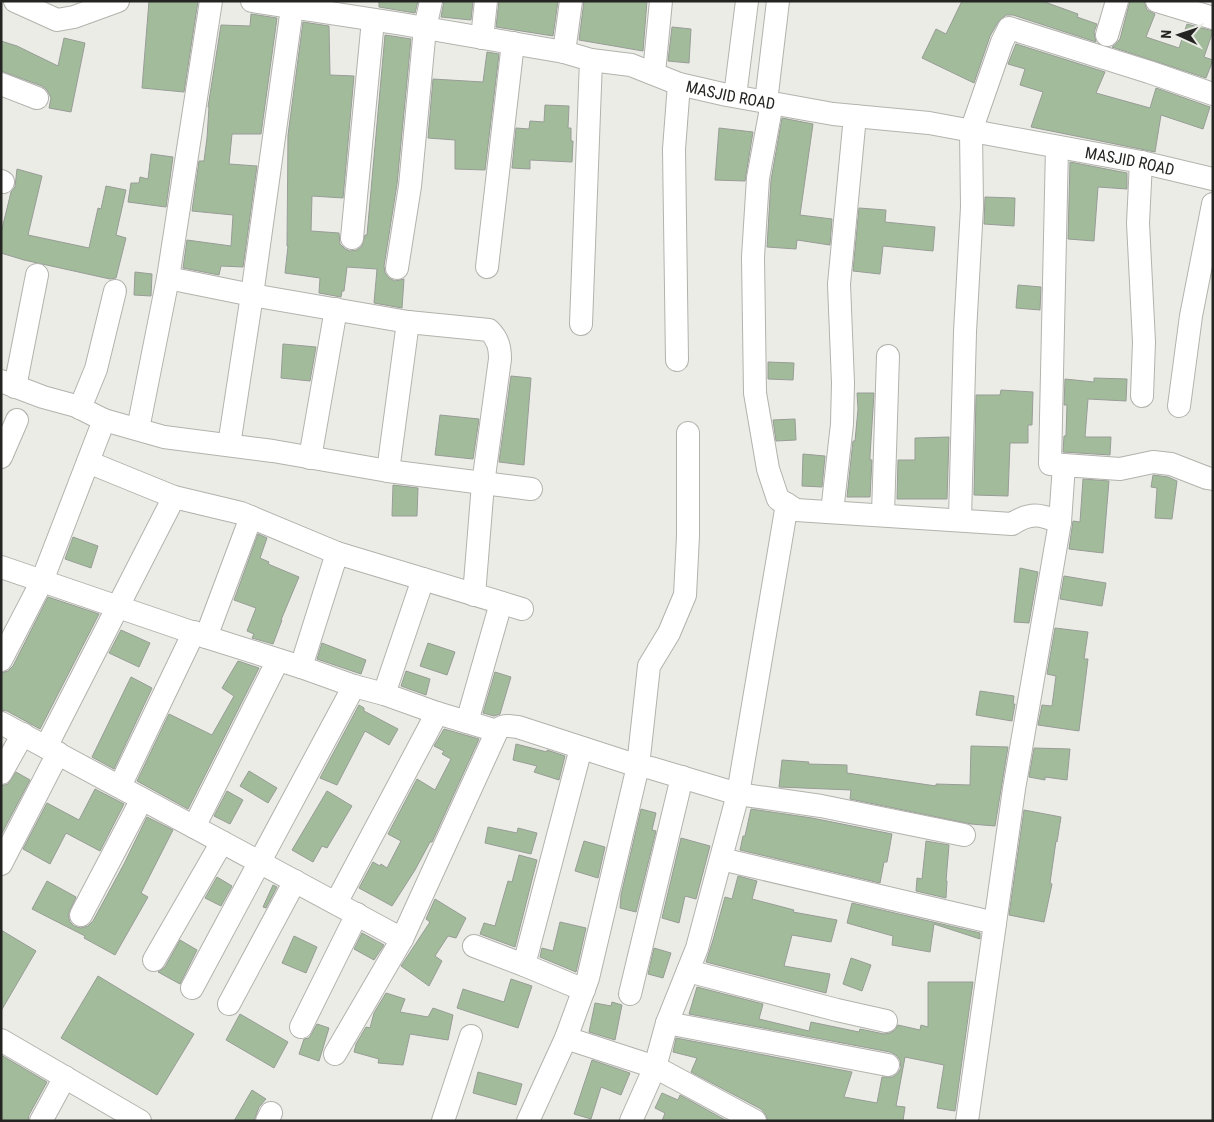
<svg xmlns="http://www.w3.org/2000/svg" width="1214" height="1122" viewBox="0 0 1214 1122" font-family="'Roboto Condensed',sans-serif">
	<rect width="100%" height="100%" fill="#ebece6"/>
	<!-- building -->
	<g fill="#a2bc9b" stroke="#989c97">
		<polygon points="149,1 198,1 184,92 142,88"/>
		<polygon points="379,1 418,1 415,13 379,7"/>
		<polygon points="444,1 473,1 471,20 441,17"/>
		<polygon points="499,1 558,1 553,36 496,27"/>
		<polygon points="584,1 647,1 643,51 579,40"/>
		<polygon points="962,1 1042,1 1078,14 1077,17 1097,24 1094,32 1096,42 1013,15 1006,15 998,22 990,36 974,83 922,58 936,29 946,34"/>
		<polygon points="1130,1 1144,1 1147,10 1155,14 1146,37 1179,48 1187,24 1213,31 1204,57 1213,60 1206,78 1112,47 1116,44 1120,39"/>
		<polygon points="251,14 277,18 261,134 232,134 229,164 257,166 243,267 221,266 219,275 183,268 187,240 231,246 233,215 192,211 199,161 204,161 207,138 209,107 208,107 221,25 250,26"/>
		<polygon points="303,22 329,26 330,75 354,76 343,198 312,196 311,231 339,233 340,244 345,249 350,251 357,250 362,246 365,235 367,235 385,35 411,39 397,184 384,266 385,273 389,278 395,281 404,279 402,308 374,303 377,269 347,267 344,291 342,291 341,297 319,293 320,278 285,273 288,246 287,246 288,135"/>
		<polygon points="672,27 691,29 689,63 668,61"/>
		<polygon points="64,38 85,43 71,112 49,108 51,98 47,90 42,86 1,71 1,41 17,46 58,66"/>
		<polygon points="1016,44 1105,72 1096,93 1150,108 1156,88 1210,107 1203,129 1161,115 1155,152 1031,127 1043,92 1020,85 1025,69 1008,64"/>
		<polygon points="487,52 499,54 485,170 455,169 455,140 428,138 433,79 483,82"/>
		<polygon points="545,105 569,106 568,128 571,128 571,141 573,141 572,162 530,160 530,169 512,168 516,128 529,129 530,121 544,122"/>
		<polygon points="782,118 813,124 800,215 832,219 830,245 797,240 796,249 767,247 771,180"/>
		<polygon points="719,128 753,132 745,181 715,180"/>
		<polygon points="151,154 173,157 166,207 128,202 131,183 139,183 140,177 148,179"/>
		<polygon points="1070,162 1127,173 1127,189 1098,187 1094,241 1068,239"/>
		<polygon points="17,169 42,176 28,235 89,248 98,208 101,209 106,186 126,190 116,235 126,238 116,278 110,279 24,260 1,253 1,233 11,192 15,187"/>
		<polygon points="985,197 1015,198 1014,226 984,224"/>
		<polygon points="859,208 886,210 885,222 935,227 933,251 883,246 880,274 853,271"/>
		<polygon points="135,272 152,274 151,296 134,295"/>
		<polygon points="1018,285 1041,287 1040,310 1016,308"/>
		<polygon points="283,344 316,347 310,381 281,378"/>
		<polygon points="768,362 794,363 793,380 768,379"/>
		<polygon points="511,376 531,378 524,465 499,462"/>
		<polygon points="1094,378 1127,379 1126,401 1088,399 1085,437 1111,437 1110,455 1063,452 1064,436 1066,436 1067,405 1064,405 1065,379 1094,382"/>
		<polygon points="1001,390 1033,392 1032,425 1028,425 1028,443 1010,443 1008,496 974,495 976,395 1000,395"/>
		<polygon points="857,393 874,393 870,456 870,460 872,460 870,497 847,497 853,441 855,441 858,409"/>
		<polygon points="440,415 479,419 473,459 435,455"/>
		<polygon points="795,419 796,440 776,441 773,420"/>
		<polygon points="949,437 947,499 897,499 898,460 915,460 915,438"/>
		<polygon points="803,454 825,456 822,487 802,486"/>
		<polygon points="1153,475 1168,477 1177,481 1172,519 1155,518 1157,488 1151,487"/>
		<polygon points="1083,479 1109,481 1103,553 1069,549 1073,521 1080,522"/>
		<polygon points="393,485 418,488 417,516 392,516"/>
		<polygon points="258,534 267,538 260,558 269,562 268,564 299,577 281,620 282,620 273,644 252,638 254,634 247,631 256,608 234,600"/>
		<polygon points="73,537 98,546 91,568 65,559"/>
		<polygon points="1020,568 1038,572 1029,623 1014,622"/>
		<polygon points="1064,576 1106,583 1102,606 1060,599"/>
		<polygon points="48,597 99,614 40,729 7,711 1,710 1,673 8,671 13,666"/>
		<polygon points="1055,628 1088,632 1084,659 1088,659 1079,731 1038,725 1042,705 1052,706 1056,676 1047,674"/>
		<polygon points="121,630 150,643 139,667 109,653"/>
		<polygon points="322,643 366,660 361,674 317,659"/>
		<polygon points="428,643 455,652 447,675 420,666"/>
		<polygon points="238,661 259,668 188,809 137,781 169,714 212,735 234,696 222,688"/>
		<polygon points="406,671 430,679 426,695 401,686"/>
		<polygon points="495,672 511,677 500,714 494,716 483,713"/>
		<polygon points="131,677 152,688 114,769 92,757"/>
		<polygon points="980,691 1014,696 1013,704 1015,704 1012,721 976,715"/>
		<polygon points="359,705 364,708 364,711 398,729 389,745 365,731 337,785 320,778"/>
		<polygon points="444,729 479,739 432,842 430,842 415,870 392,906 359,888 373,862 380,866 381,864 387,868 401,841 388,834 417,779 435,790 451,759 442,754 444,751 434,746"/>
		<polygon points="516,744 547,752 547,750 565,756 559,780 534,772 537,766 513,760"/>
		<polygon points="971,746 1008,747 995,826 971,824 850,799 851,790 779,787 782,760 809,762 808,764 847,765 847,773 936,786 936,784 970,785"/>
		<polygon points="1034,748 1070,749 1067,780 1045,777 1045,780 1029,777"/>
		<polygon points="249,771 277,788 268,803 240,786"/>
		<polygon points="16,772 30,780 1,835 1,786 8,784"/>
		<polygon points="95,789 124,804 100,851 66,833 50,864 23,849 47,803 79,820"/>
		<polygon points="227,791 243,800 230,824 214,816"/>
		<polygon points="327,791 352,806 327,848 322,846 313,862 292,850"/>
		<polygon points="641,809 656,813 652,830 656,831 636,912 620,908 621,895"/>
		<polygon points="751,809 812,818 892,834 887,862 884,862 880,883 740,850 743,836 745,836"/>
		<polygon points="1024,810 1061,817 1057,842 1056,841 1050,883 1052,884 1044,922 1009,915"/>
		<polygon points="147,817 173,830 141,893 148,897 115,955 84,938 85,936 32,909 47,881 76,897 68,915 70,922 74,926 81,928 88,926 93,921 124,864"/>
		<polygon points="488,827 517,833 518,828 537,833 531,854 485,843"/>
		<polygon points="681,838 710,846 696,899 685,896 679,923 662,918"/>
		<polygon points="584,841 605,847 598,878 575,871"/>
		<polygon points="926,841 949,845 946,881 947,881 946,898 916,891 917,878 922,879"/>
		<polygon points="519,855 537,860 515,947 480,934 484,923 495,926 508,881 512,882"/>
		<polygon points="738,876 757,881 752,899 794,910 793,912 837,920 831,942 792,935 784,966 830,974 826,993 706,962 713,940 725,897 732,899"/>
		<polygon points="217,877 232,886 221,906 205,898"/>
		<polygon points="273,885 277,887 266,908 263,907"/>
		<polygon points="435,899 466,918 456,938 448,936 435,956 442,961 429,986 401,966 430,922 426,919"/>
		<polygon points="852,903 980,933 980,939 934,924 930,952 892,945 893,936 847,923"/>
		<polygon points="560,922 586,928 576,972 540,957 542,948 553,951"/>
		<polygon points="1,930 36,951 1,1011"/>
		<polygon points="362,933 384,945 374,960 354,949"/>
		<polygon points="294,936 317,947 306,973 282,963"/>
		<polygon points="180,940 197,950 180,984 158,972 165,967"/>
		<polygon points="654,948 671,953 663,978 648,974"/>
		<polygon points="851,958 871,965 862,991 843,984"/>
		<polygon points="98,976 194,1034 157,1095 61,1038"/>
		<polygon points="511,979 532,986 518,1028 457,1008 463,989 504,1002"/>
		<polygon points="928,982 973,982 955,1111 937,1108 944,1065 905,1057 896,1106 905,1107 903,1121 768,1121 766,1115 761,1109 691,1072 697,1058 673,1052 676,1038 852,1072 844,1097 877,1103 882,1077 893,1077 898,1073 901,1068 900,1060 896,1055 890,1052 689,1014 697,987 763,1004 759,1019 809,1031 811,1022 859,1032 860,1029 884,1034 890,1033 895,1030 898,1025 920,1030 921,1025 928,1027"/>
		<polygon points="386,993 405,999 400,1012 428,1017 433,1008 453,1015 448,1040 410,1034 403,1065 378,1063 379,1059 354,1052 356,1044 366,1027 370,1028 374,1013"/>
		<polygon points="612,1002 622,1005 615,1040 589,1032 595,1003 611,1006"/>
		<polygon points="240,1014 288,1042 274,1068 226,1040"/>
		<polygon points="317,1024 329,1028 319,1061 299,1054 304,1039 309,1038 312,1033"/>
		<polygon points="1,1055 47,1082 29,1115 28,1121 1,1121"/>
		<polygon points="592,1060 630,1073 621,1095 601,1087 591,1119 574,1114"/>
		<polygon points="478,1072 522,1084 516,1105 473,1093"/>
		<polygon points="252,1090 266,1099 259,1107 254,1121 234,1121"/>
		<polygon points="662,1093 678,1100 680,1095 727,1121 662,1121 665,1113 655,1108"/>
	</g>
	<g fill="none" stroke-linecap="round" stroke-linejoin="round">
		<!-- minor casing -->
		<g stroke="#b2b3ad" stroke-width="24">
			<g id="minor">
				<polyline points="15,1 57,20 74,17 118,1"/>
				<path id="s1" d="M 252,1 L 402,24 L 564,52 L 591,60 L 631,65 L 679,84 L 727,95 L 833,114 L 929,123 L 1141,162 L 1213,179"/>
				<polyline points="1157,1 1213,18"/>
				<polyline points="1107,35 1117,1"/>
				<polyline points="482,38 486,1"/>
				<polyline points="564,52 571,1"/>
				<polyline points="654,73 661,1"/>
				<polyline points="1,84 37,98"/>
				<polyline points="735,96 747,1"/>
				<polyline points="766,102 778,1"/>
				<path d="M 772,103 L 758,178 L 753,257 L 755,393 L 768,469 L 778,499 L 796,510 L 1012,524 C 1030,512 1040,514 1060,522 L 1014,789 L 967,1121"/>
				<polyline points="1057,147 1050,464 1064,465"/>
				<polyline points="1141,162 1138,223 1144,342 1142,396"/>
				<polyline points="1,181 3,182"/>
				<polyline points="352,238 373,20"/>
				<polyline points="487,267 513,43"/>
				<polyline points="397,268 410,186 425,28 431,1"/>
				<path d="M 168,278 L 252,295 L 408,322 L 489,330 C 498,339 500,347 500,359 L 483,484 L 474,595"/>
				<polyline points="581,324 591,60"/>
				<polyline points="677,360 674,149 679,84"/>
				<polyline points="1,381 43,397 76,406 104,420 164,437 273,451 388,471 531,489"/>
				<polyline points="15,387 37,275"/>
				<polyline points="1179,406 1191,316 1213,204"/>
				<polyline points="80,408 96,369 115,291"/>
				<polyline points="138,429 168,278 211,1"/>
				<polyline points="229,445 252,295 292,8"/>
				<polyline points="1,457 17,420"/>
				<polyline points="310,458 336,309"/>
				<polyline points="88,462 174,497 241,513 337,553 522,609"/>
				<polyline points="388,471 408,322"/>
				<polyline points="832,512 842,424 843,383 839,284 855,116"/>
				<polyline points="883,514 888,356"/>
				<polyline points="960,519 965,332 972,207 971,131 1002,42 1009,28 1149,72 1213,94"/>
				<polyline points="1060,522 1064,465 1120,469 1153,462 1171,464 1207,478 1213,479"/>
				<polyline points="1,567 206,637 301,667 354,686 384,694 437,713 497,731"/>
				<polyline points="206,637 251,517"/>
				<polyline points="1,660 42,581 104,420"/>
				<polyline points="301,667 337,553"/>
				<polyline points="384,694 423,579"/>
				<polyline points="467,722 501,603"/>
				<polyline points="1,723 402,939"/>
				<polyline points="46,747 174,497"/>
				<polyline points="581,748 524,965 584,990"/>
				<polyline points="1,773 23,734"/>
				<polyline points="120,786 194,632"/>
				<polyline points="194,827 278,660"/>
				<polyline points="721,859 995,923"/>
				<polyline points="1,864 58,753"/>
				<polyline points="336,903 437,713"/>
				<polyline points="81,915 142,799"/>
				<polyline points="474,946 524,965"/>
				<polyline points="154,960 222,842"/>
				<polyline points="688,971 837,1010 886,1021"/>
				<polyline points="192,988 354,686"/>
				<polyline points="630,994 682,777"/>
				<polyline points="229,1004 295,881"/>
				<polyline points="667,1023 888,1065"/>
				<polyline points="301,1027 357,914"/>
				<polyline points="566,1038 655,1067 755,1121"/>
				<polyline points="1,1040 140,1121"/>
				<path d="M 335,1054 L 402,939 L 497,731 C 503,724 509,726 518,727 L 638,766 L 651,768 L 738,794 L 821,806 L 964,835"/>
				<polyline points="41,1121 65,1077"/>
				<polyline points="267,1121 271,1113"/>
				<polyline points="443,1121 471,1036"/>
				<polyline points="528,1121 566,1038 588,978 638,766 649,666 669,633 685,595 688,536 688,433"/>
				<polyline points="631,1121 655,1067 667,1023 697,948 738,794 787,504"/>
			</g>
		</g>
		<!-- minor -->
		<use href="#minor" stroke="#fff" stroke-width="22"/>
	</g>
	<g text-anchor="middle" stroke-width="4" stroke-linejoin="round" paint-order="stroke">
		<!-- street labels -->
		<g font-size="16" fill="#242522" stroke="#ebece6">
			<text dy="6" stroke="none"><textPath href="#s1" startOffset="489">MASJID ROAD</textPath></text>
			<text dy="6" stroke="none"><textPath href="#s1" startOffset="894">MASJID ROAD</textPath></text>
		</g>
	</g>
	<!-- border -->
	<rect width="1214" height="1122" fill="none" stroke="#242522" stroke-width="5"/>
	<!-- north arrow -->
	<g transform="translate(1179 35) rotate(273)" stroke="#ebece6" stroke-width="4" paint-order="stroke">
	<path d="M0-4L9 19L0 12L-9 19Z" fill="#242522"/>
	<text y="-8" font-size="14" font-weight="bold" text-anchor="middle" fill="#242522">N</text>
	</g>
</svg>
